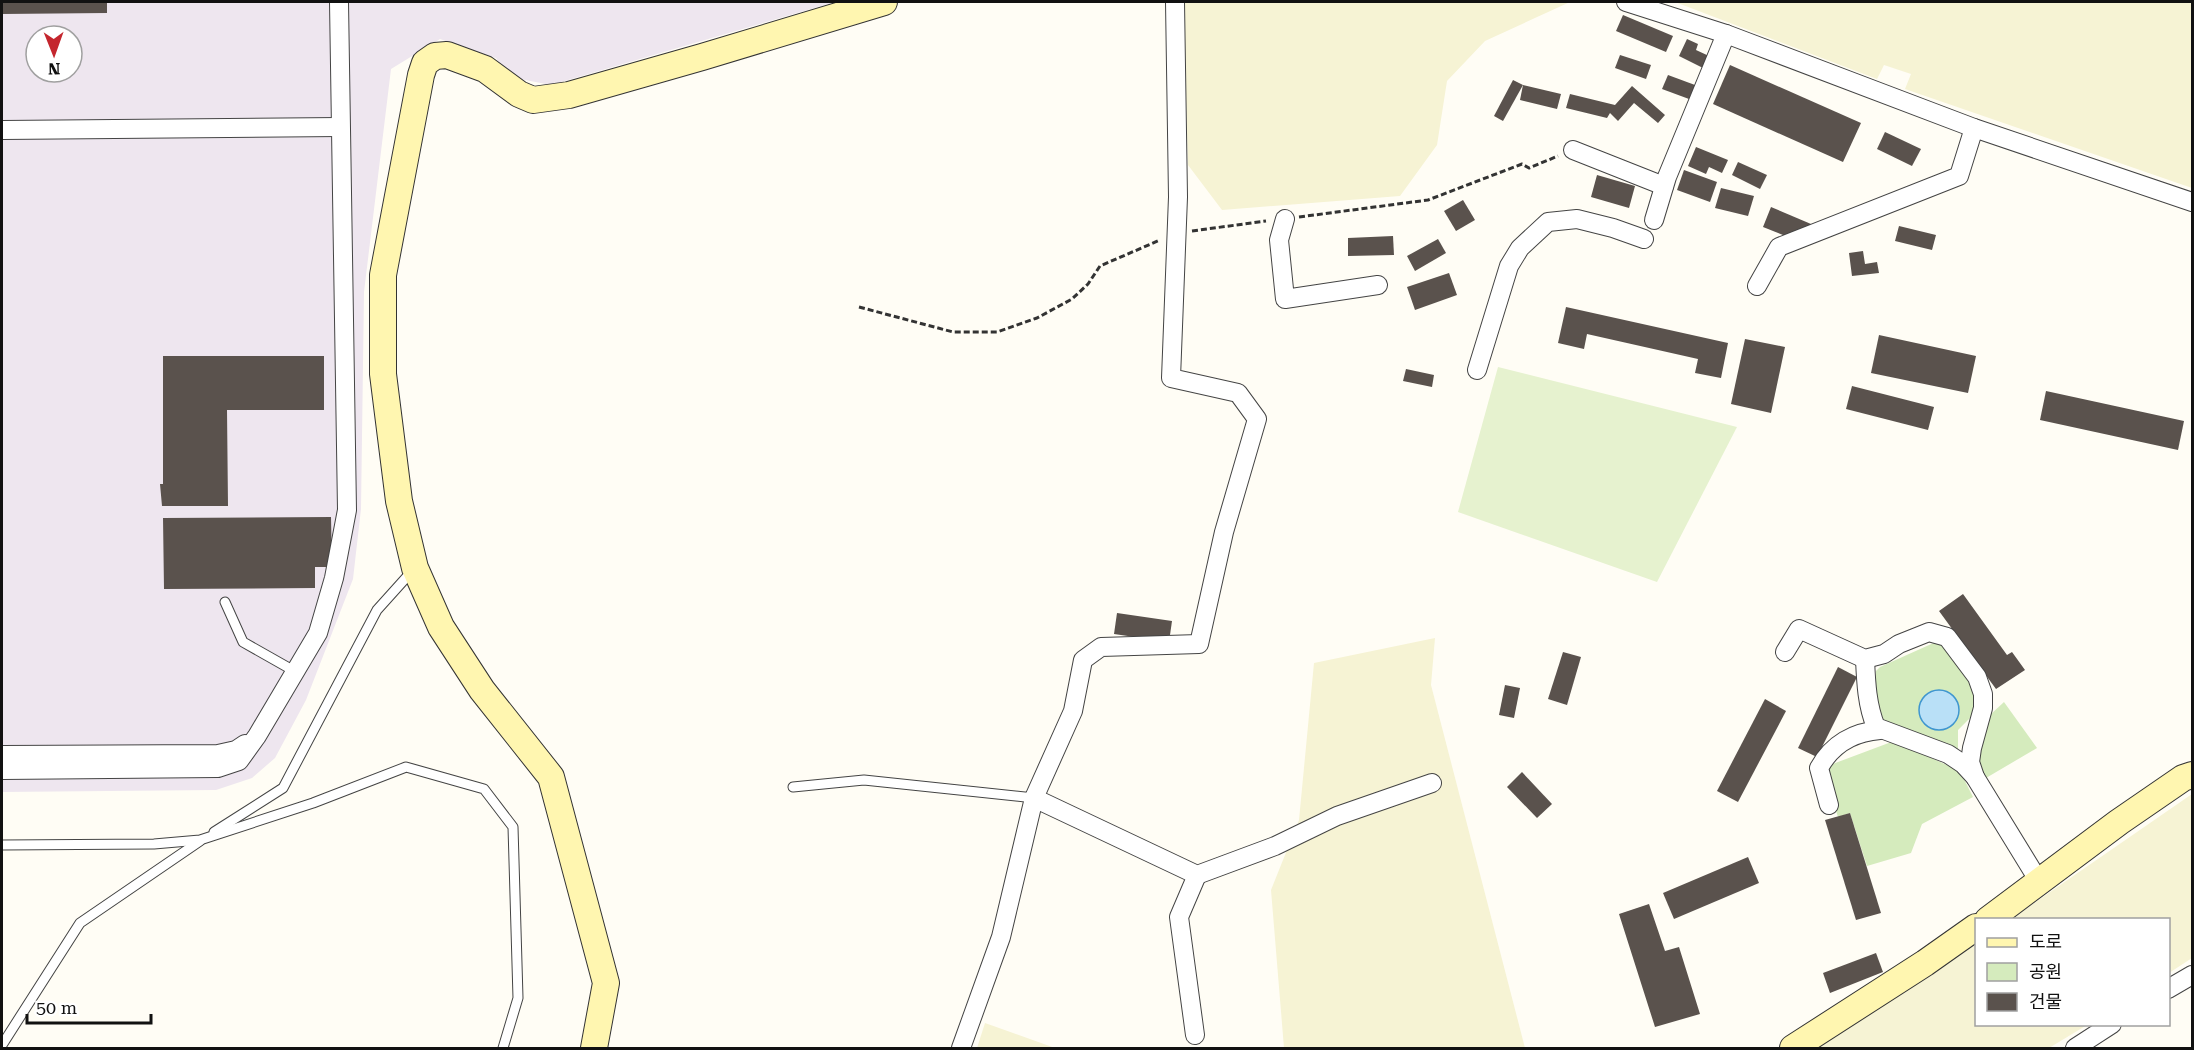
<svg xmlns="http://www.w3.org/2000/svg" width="2194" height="1050" viewBox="0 0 2194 1050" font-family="'Roboto Serif','Noto Sans KR',serif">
	<rect width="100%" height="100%" fill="#fffdf5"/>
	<!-- industrial -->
	<path fill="#eee6ef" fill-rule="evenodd" d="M 2,2 L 835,2 L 551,85 L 510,77 L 496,58 L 440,39 L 391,69 L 364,292 L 361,509 L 353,579 L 306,700 L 275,758 L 252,778 L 216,790 L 2,792 ZM 36,36 L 72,36 L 72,72 L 36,72 Z"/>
	<!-- farmland -->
	<g fill="#f6f3d4">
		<polygon points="1183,2 1570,2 1485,41 1447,81 1437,145 1400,196 1222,210 1188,165"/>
		<polygon points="1675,2 2192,2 2192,188 1905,89 1911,74 1884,65 1877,79"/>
		<polygon points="1435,638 1431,685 1525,1048 1284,1048 1271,890 1299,820 1314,663"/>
		<polygon points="2192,794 2192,958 2169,973 2168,920 2011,919"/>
		<polygon points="1976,943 1976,1024 2087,1025 2049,1048 1807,1048 1901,995"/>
		<polygon points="985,1023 1055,1048 977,1048"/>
	</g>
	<!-- green -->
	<g fill="#d5ebbd">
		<polygon points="1938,641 1944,644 1977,691 1973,715 1958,730 1958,750 1954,752 1881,723 1876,695 1876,671 1880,667"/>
		<polygon points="2004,702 2037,748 1986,778 1979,765 1978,757 1990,715"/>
		<polygon points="1894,741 1960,771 1973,797 1922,824 1911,853 1867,866 1850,813 1838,817 1822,768"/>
	</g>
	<!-- pitch -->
	<polygon fill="#e6f2cf" points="1498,367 1737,427 1657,582 1458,512"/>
	<!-- water -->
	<circle fill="#b9e0f7" stroke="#3f96cf" stroke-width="1.5" cx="1939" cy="710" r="20"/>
	<!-- building -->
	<g fill="#5a524d">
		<polygon points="2,2 107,2 107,13 2,14"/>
		<polygon points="1623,15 1673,36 1666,52 1616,31"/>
		<polygon points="1687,39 1698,44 1696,50 1709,56 1703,68 1679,56"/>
		<polygon points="1620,55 1651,65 1646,79 1615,68"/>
		<polygon points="1730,65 1861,123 1843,162 1713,104"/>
		<polygon points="1668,75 1695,85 1689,99 1662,89"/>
		<polygon points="1513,80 1523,85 1503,121 1494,116"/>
		<polygon points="1523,85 1561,94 1557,109 1520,100"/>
		<polygon points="1632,86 1665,115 1658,123 1634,103 1618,121 1610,113 1607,118 1566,108 1570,94 1615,105"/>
		<polygon points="1885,132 1921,149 1912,166 1877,149"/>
		<polygon points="1696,147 1728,160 1722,173 1709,167 1706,174 1688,166"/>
		<polygon points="1738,162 1767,175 1760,189 1732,175"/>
		<polygon points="1684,170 1717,182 1710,202 1677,190"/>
		<polygon points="1597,175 1635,186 1629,208 1591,197"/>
		<polygon points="1721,188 1754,196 1748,216 1715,208"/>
		<polygon points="1463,200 1475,220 1456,231 1444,211"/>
		<polygon points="1771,207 1811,224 1803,243 1763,227"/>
		<polygon points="1899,226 1936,235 1932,250 1895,241"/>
		<polygon points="1393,236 1394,255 1348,256 1348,238"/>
		<polygon points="1438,239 1446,253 1415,271 1407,256"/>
		<polygon points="1863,251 1865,264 1877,262 1879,273 1852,276 1849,253"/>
		<polygon points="1449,273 1457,295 1415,310 1407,287"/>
		<polygon points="1566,307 1728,343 1721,378 1695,373 1698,359 1587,334 1584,349 1558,343"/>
		<polygon points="1879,335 1976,356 1968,393 1871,373"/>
		<polygon points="1745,339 1785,347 1771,413 1731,404"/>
		<polygon points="163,356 324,356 324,410 227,410 228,506 162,506 160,484 163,484"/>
		<polygon points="1406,369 1434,375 1432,387 1403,381"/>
		<polygon points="1852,386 1934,407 1928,430 1846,409"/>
		<polygon points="2046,391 2184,421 2178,450 2040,420"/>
		<polygon points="331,517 332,567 315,567 315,588 164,589 163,518"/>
		<polygon points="1963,594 2007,655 2012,652 2025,670 1996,689 1939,611"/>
		<polygon points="1117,613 1172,621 1169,642 1114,634"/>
		<polygon points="1563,652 1581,657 1567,705 1548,699"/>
		<polygon points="1838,667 1857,677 1817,757 1798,748"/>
		<polygon points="1505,685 1520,688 1514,718 1499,715"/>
		<polygon points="1765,699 1786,711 1738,802 1717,791"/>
		<polygon points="1522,772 1552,804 1537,818 1507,787"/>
		<polygon points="1850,813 1881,913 1856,920 1825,820"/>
		<polygon points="1748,857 1759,883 1674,919 1663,893"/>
		<polygon points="1649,904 1665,951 1679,947 1700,1014 1655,1027 1619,914"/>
		<polygon points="1876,953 1883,972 1830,993 1823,973"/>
	</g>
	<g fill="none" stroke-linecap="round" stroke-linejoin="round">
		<!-- lane casing -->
		<g stroke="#444" stroke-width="11">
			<g id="lane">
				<polyline points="225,602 243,642 296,672"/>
				<polyline points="793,787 864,780 1034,798"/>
				<polyline points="214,832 283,788 377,610 413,570"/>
				<polyline points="2,845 154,844 200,840 313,803 406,767 484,789 513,827 518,998 503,1048"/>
				<polyline points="2,1045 80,923 200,841"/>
			</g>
		</g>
		<!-- street casing -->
		<g stroke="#444" stroke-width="20">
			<g id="street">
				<polyline points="1626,2 1726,34 1974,128 2192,202"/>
				<polyline points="2,130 340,127"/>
				<polyline points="1573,150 1664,186"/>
				<polyline points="1285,219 1279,240 1285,299 1378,285"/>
				<polyline points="1654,220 1667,177 1726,34"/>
				<polyline points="1757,286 1779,247 1959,176 1974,128"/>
				<polyline points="1477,370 1509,266 1520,248 1548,222 1577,219 1613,228 1644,239"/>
				<polyline points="1785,652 1799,629 1865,659 1884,654 1899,644 1929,632 1947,637 1977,677 1983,694 1983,708 1972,748 1970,762 1975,777"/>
				<path d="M 1865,659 C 1866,682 1867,706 1876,727 L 1948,754 L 1963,764 L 1975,777 L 2040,883"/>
				<polyline points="2,755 218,754 236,750 245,744"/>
				<polyline points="2,770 218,768 239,761 257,736 318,633 334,578 347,510 339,2"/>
				<polyline points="1034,798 1197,875 1275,846 1337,816 1432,783"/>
				<path d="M 1829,805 L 1819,768 C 1832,744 1854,732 1880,730"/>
				<polyline points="2168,989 2192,975"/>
				<polyline points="1195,1035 1179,917 1197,875"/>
				<polyline points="961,1048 1001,937 1034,798 1073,711 1083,660 1101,647 1199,644 1224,532 1257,419 1238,393 1171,378 1178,197 1175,2"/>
				<polyline points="2075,1048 2112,1024"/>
			</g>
		</g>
		<!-- secondary casing -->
		<g stroke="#333" stroke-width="28">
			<g id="secondary">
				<polyline points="1988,920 2119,822 2183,778 2192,775"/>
				<polyline points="594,1048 606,983 551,777 482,690 441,627 415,568 399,501 383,374 383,275 421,75 425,63 435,56 447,55 485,69 519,94 533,100 569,95 702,57 884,2"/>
				<polyline points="1793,1048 1925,963 1976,927"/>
			</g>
		</g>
		<!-- path -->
		<g stroke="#333" stroke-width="3" stroke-dasharray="6 3" stroke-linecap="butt">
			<polyline points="1299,217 1428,200 1522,164 1529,168 1558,156"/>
			<polyline points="1192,231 1266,221"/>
			<polyline points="859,307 953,332 997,332 1037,318 1072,299 1088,284 1100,266 1160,240"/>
		</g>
		<!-- lane -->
		<use href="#lane" stroke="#fff" stroke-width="9"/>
		<!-- street -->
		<use href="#street" stroke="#fff" stroke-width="18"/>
		<!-- secondary -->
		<use href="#secondary" stroke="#fff6b0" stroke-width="26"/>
	</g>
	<!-- border -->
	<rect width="2194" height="1050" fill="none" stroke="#111111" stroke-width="6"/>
	<!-- legend -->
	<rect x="1975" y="918" width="195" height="108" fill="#ffffff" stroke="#a0a0a0" stroke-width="1.5"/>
	<rect x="1987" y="938" width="30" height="9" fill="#fff6b0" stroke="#a0a0a0" stroke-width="1.5"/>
	<text x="2029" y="948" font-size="18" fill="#111111">도로</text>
	<rect x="1987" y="963" width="30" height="18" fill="#d5ebbd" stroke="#a0a0a0" stroke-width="1.5"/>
	<text x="2029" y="978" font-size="18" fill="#111111">공원</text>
	<rect x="1987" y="993" width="30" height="18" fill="#5a524d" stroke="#a0a0a0" stroke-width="1.5"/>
	<text x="2029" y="1008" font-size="18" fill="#111111">건물</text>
	<!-- north arrow -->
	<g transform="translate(54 54) rotate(179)"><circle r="28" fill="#ffffff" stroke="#a0a0a0" stroke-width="1.5"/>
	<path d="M0-4.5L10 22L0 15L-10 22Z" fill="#c4262e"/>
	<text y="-9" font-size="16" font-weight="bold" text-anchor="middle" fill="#111111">N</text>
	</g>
	<!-- scale -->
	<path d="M27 1014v9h124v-9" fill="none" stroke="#111111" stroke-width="3"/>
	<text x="36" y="1014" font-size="18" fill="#111111" stroke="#ffffff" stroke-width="4.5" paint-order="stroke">50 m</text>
</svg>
